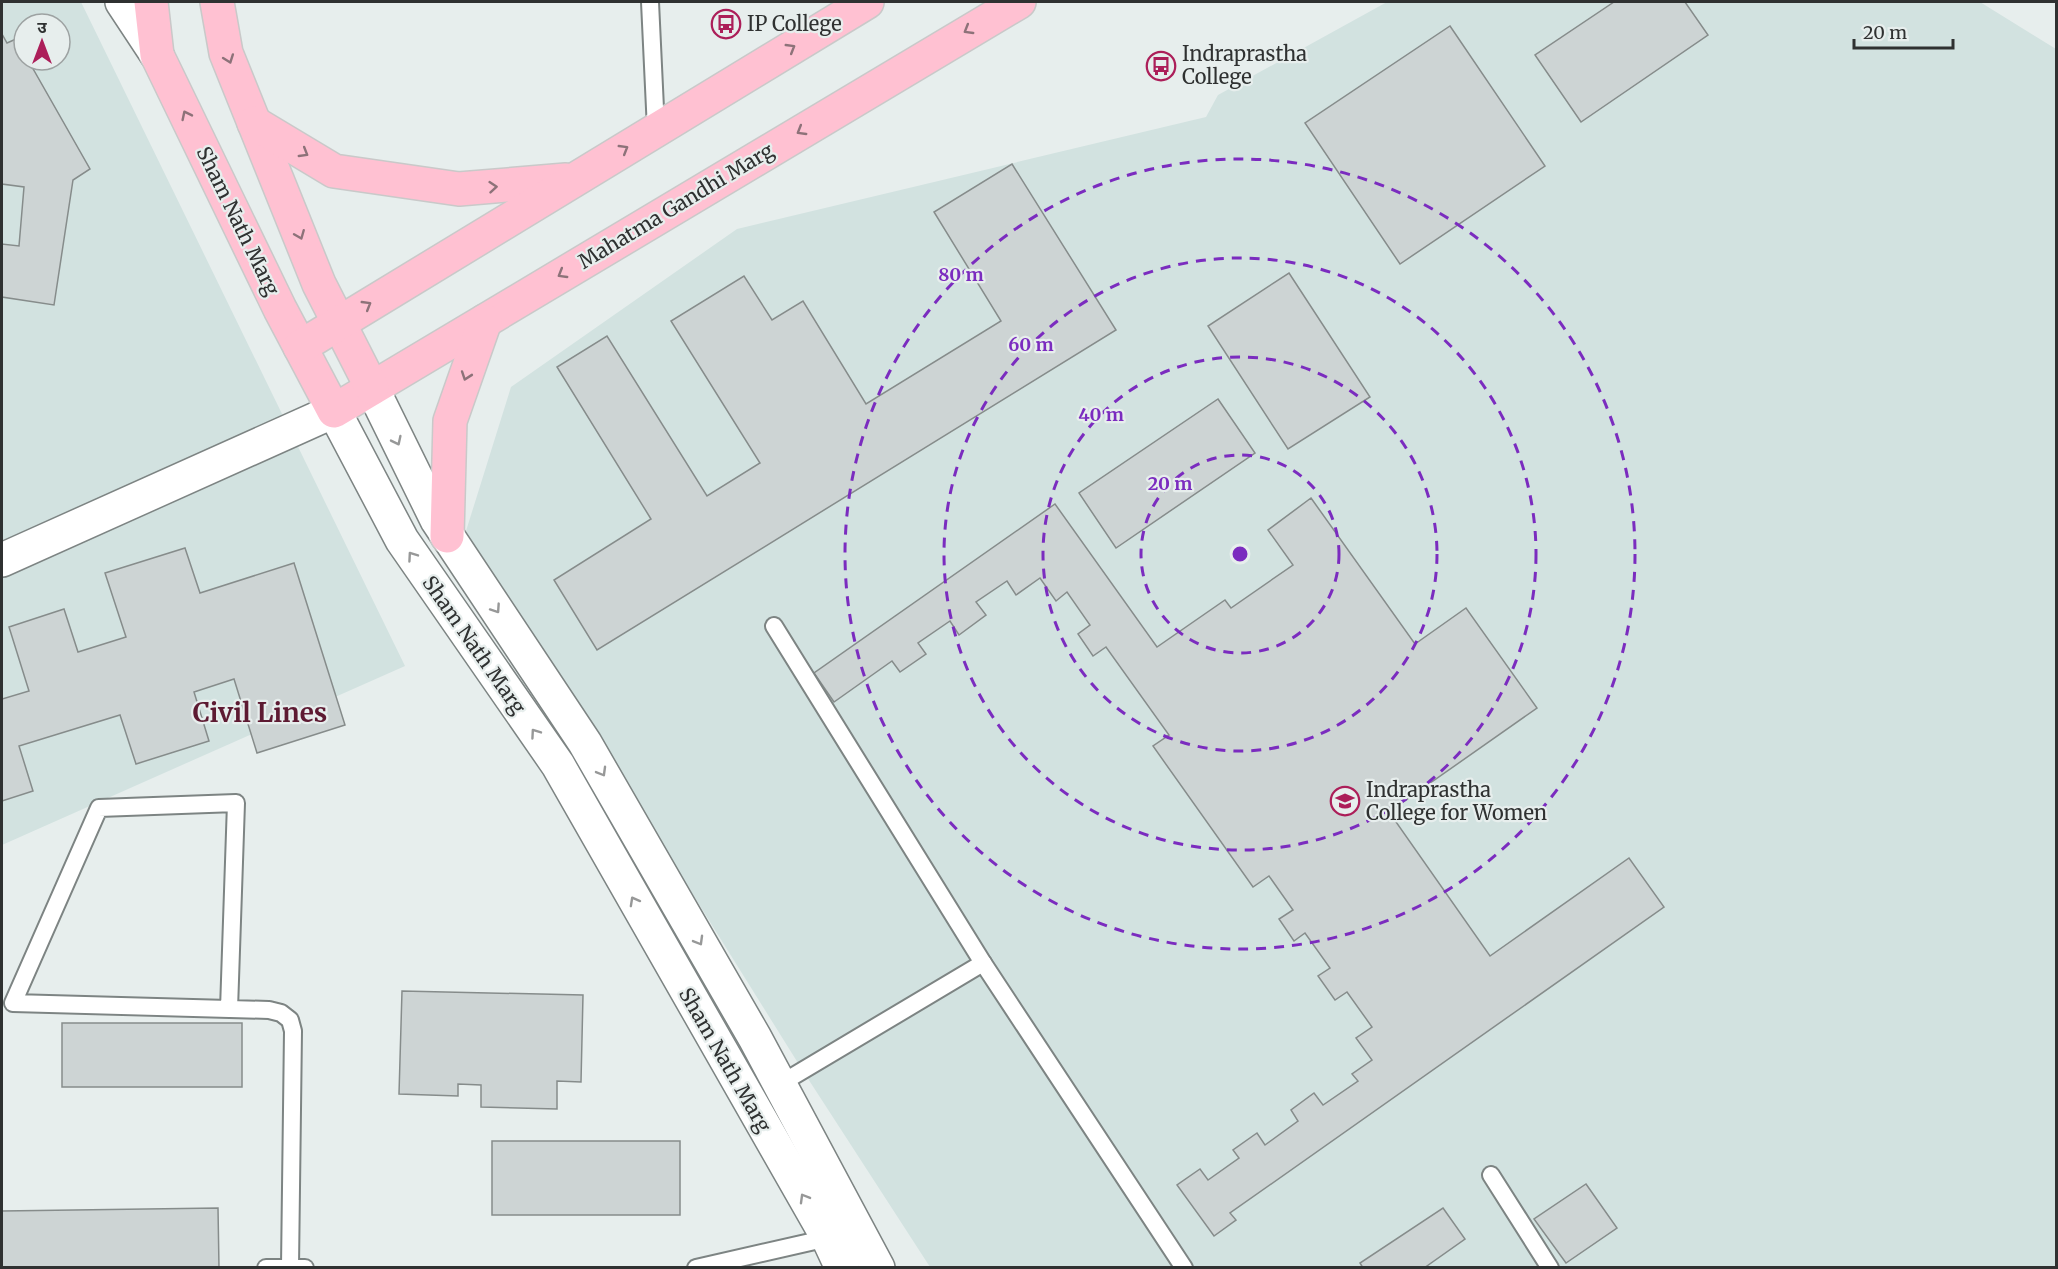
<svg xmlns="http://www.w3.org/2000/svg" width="2058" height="1269" viewBox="0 0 2058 1269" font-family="Merriweather,'Noto Sans Devanagari',serif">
	<rect width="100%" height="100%" fill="#e7eeed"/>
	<!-- built -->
	<g fill="#d2e2e0" fill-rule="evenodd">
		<path d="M 2,2 L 81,2 L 405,666 L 2,845 ZM 24,24 L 60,24 L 60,60 L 24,60 Z"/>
		<polygon points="1387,2 1980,2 2056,49 2056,1267 930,1267 803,1071 466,531 511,387 737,229 1206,117 1218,95"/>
	</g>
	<!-- building -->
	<g fill="#cdd4d4" stroke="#868c8b" stroke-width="1.5">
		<polygon points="1614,2 1685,2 1708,35 1581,122 1535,55"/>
		<polygon points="1450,26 1545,166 1400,264 1305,123"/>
		<polygon points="2,34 7,43 16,39 24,54 24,60 28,60 90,169 73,180 54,305 2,297 2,244 19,246 24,187 2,184"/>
		<polygon points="1012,164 1116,330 597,650 554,580 651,519 557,367 607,336 707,496 760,463 671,321 744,276 772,320 803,301 866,404 1001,321 934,212"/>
		<polygon points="1289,273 1370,397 1288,449 1208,326"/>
		<polygon points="1218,399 1255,453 1116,548 1079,493"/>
		<polygon points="1311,498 1415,644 1466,608 1537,708 1389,812 1490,956 1629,858 1664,907 1230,1213 1236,1220 1214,1236 1177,1185 1200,1169 1208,1180 1239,1158 1233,1150 1257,1133 1265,1145 1298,1121 1291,1110 1314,1093 1323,1105 1358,1081 1352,1074 1372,1060 1356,1038 1372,1027 1347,992 1335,1000 1318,976 1330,968 1305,933 1294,941 1279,919 1293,910 1269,876 1253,887 1153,746 1169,735 1106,647 1093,656 1078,634 1090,625 1067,592 1056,601 1040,578 1016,595 1007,581 976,602 986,615 959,635 950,621 918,643 926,654 900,672 892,661 834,702 814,673 1055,504 1157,647 1225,600 1231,608 1293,565 1268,530"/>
		<polygon points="185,548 200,593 294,563 345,725 257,753 234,679 194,692 209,741 136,764 120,715 19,746 33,791 2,801 2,699 29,691 9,627 64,609 78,652 126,637 105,573"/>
		<polygon points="402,991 583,995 581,1082 557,1081 557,1109 481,1107 481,1085 458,1084 458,1096 399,1094"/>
		<rect x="62" y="1023" width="180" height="64"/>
		<rect x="492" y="1141" width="188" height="74"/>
		<polygon points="1586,1184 1617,1228 1566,1263 1534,1219"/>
		<polygon points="218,1208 219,1268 2,1268 2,1211"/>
		<polygon points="1443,1208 1465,1239 1424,1268 1363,1268 1360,1263"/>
	</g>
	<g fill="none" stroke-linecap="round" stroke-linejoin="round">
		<!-- lane casing -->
		<g stroke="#7d8483" stroke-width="20">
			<g id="lane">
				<polyline points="650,2 656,130"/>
				<polyline points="774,626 983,963 775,1087"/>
				<polyline points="983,963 1184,1268"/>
				<polyline points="229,1009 236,803 99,808 13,1003 269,1010 281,1013 290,1020 293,1031 290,1266"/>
				<polyline points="1491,1175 1550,1268"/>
				<polyline points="266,1268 305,1268"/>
				<polyline points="696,1268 828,1238"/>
			</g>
		</g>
		<!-- street casing -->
		<g stroke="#7d8483" stroke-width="36">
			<g id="street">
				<polyline points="122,2 157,55"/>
				<polyline points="2,560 334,411"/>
			</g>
		</g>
		<!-- secondary casing -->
		<g stroke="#7d8483" stroke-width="36">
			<g id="secondary">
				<polyline points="372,388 437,520 585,743 755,1038 878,1268"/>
				<polyline points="334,411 402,540 558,765 828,1238 842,1268"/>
			</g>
		</g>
		<!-- primary casing -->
		<g stroke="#c9c9c9" stroke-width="36">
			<g id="primary">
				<polyline points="151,2 157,55 280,309 334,411 1019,2"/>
				<polyline points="217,2 226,53 319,284 372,388"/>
				<polyline points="254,123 334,171 459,189 566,180"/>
				<polyline points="300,347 867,2"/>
				<polyline points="447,536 450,421 485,321"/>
			</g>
		</g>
		<!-- lane -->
		<use href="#lane" stroke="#fff" stroke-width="16"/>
		<!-- street -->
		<use href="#street" stroke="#fff" stroke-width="33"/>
		<!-- secondary -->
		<use href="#secondary" stroke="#fff" stroke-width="33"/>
		<!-- primary -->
		<use href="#primary" stroke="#ffc1d2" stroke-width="33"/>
	</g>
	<!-- one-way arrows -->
	<defs><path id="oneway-chevron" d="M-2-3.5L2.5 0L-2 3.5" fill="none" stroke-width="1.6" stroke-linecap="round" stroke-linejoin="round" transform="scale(1.5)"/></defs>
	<g stroke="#8d7279">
		<use href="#oneway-chevron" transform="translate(968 30) rotate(149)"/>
		<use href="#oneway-chevron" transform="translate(791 48) rotate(-31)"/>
		<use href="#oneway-chevron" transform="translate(229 59) rotate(70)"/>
		<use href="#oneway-chevron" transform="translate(186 115) rotate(-116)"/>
		<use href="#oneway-chevron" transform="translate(801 131) rotate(149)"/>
		<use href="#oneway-chevron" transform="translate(624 149) rotate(-31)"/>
		<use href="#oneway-chevron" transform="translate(304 153) rotate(31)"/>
		<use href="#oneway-chevron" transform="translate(493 187) rotate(-5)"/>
		<use href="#oneway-chevron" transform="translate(300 235) rotate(68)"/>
		<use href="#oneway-chevron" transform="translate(562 274) rotate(149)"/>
		<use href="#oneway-chevron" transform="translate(367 305) rotate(-31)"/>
		<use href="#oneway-chevron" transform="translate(466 376) rotate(109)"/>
	</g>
	<g stroke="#979898">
		<use href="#oneway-chevron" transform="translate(397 441) rotate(64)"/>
		<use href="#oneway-chevron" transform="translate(412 556) rotate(-125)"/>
		<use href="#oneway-chevron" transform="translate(496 609) rotate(56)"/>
		<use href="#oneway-chevron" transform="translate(535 733) rotate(-125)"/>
		<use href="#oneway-chevron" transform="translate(602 772) rotate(60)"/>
		<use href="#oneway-chevron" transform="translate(634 901) rotate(-119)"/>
		<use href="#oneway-chevron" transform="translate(699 941) rotate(60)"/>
		<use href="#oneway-chevron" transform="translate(804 1198) rotate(-120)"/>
	</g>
	<!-- distance rings -->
	<g fill="none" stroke="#7b2cbf" stroke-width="3" stroke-dasharray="10 8">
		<circle cx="1240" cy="554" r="99"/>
		<circle cx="1240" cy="554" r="197"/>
		<circle cx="1240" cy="554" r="296"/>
		<circle cx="1240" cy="554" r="395"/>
	</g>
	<!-- icons -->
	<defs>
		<g id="bus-ring" transform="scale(1.5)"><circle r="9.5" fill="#e7eeed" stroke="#ac1e59" stroke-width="1.5"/><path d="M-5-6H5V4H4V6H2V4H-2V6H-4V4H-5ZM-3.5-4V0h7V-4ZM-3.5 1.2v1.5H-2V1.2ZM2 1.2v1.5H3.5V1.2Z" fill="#ac1e59"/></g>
		<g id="university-ring" transform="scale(1.5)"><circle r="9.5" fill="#e7eeed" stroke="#ac1e59" stroke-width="1.5"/><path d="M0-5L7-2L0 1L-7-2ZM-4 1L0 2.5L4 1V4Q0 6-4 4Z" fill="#ac1e59"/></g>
	</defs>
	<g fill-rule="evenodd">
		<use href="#bus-ring" x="726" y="24"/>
		<use href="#bus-ring" x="1161" y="66"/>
		<use href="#university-ring" x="1345" y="801"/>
	</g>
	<g text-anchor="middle" stroke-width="4.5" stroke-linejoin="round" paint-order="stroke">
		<!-- poi labels -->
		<g font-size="20" fill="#2f3131" stroke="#e7eeed" text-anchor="start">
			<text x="747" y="31">IP College</text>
			<text x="1182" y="61">Indraprastha<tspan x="1182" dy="23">College</tspan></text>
			<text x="1366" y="797">Indraprastha<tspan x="1366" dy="23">College for Women</tspan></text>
		</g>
		<!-- street labels -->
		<g font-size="20" fill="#2f3131" stroke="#e7eeed">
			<text transform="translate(676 206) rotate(-31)" y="7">Mahatma Gandhi Marg</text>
			<text transform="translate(238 221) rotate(64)" y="7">Sham Nath Marg</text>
			<text transform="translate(474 645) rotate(55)" y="7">Sham Nath Marg</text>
			<text transform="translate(725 1060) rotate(60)" y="7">Sham Nath Marg</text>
		</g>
		<!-- district labels -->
		<g font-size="26" font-weight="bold" fill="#5d1a32" stroke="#e7eeed">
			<text x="260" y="722">Civil Lines</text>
		</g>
	</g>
	<circle cx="1240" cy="554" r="9" fill="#7b2cbf" stroke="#e7eeed" stroke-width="3"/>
	<g font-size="18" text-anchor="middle" font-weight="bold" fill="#7b2cbf" stroke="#e7eeed" stroke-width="4.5" stroke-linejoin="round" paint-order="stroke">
		<text x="961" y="281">80 m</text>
		<text x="1031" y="351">60 m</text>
		<text x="1101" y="421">40 m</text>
		<text x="1170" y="490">20 m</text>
	</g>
	<!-- border -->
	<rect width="2058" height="1269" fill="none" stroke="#2f3131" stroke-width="6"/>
	<!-- north arrow -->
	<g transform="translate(42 42)"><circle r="28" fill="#e7eeed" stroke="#9da2a2" stroke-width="1.5"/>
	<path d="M0-4.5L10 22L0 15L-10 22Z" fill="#ac1e59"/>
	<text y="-9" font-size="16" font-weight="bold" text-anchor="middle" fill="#2f3131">उ</text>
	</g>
	<!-- scale -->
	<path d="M1854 39v9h99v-9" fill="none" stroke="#2f3131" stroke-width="3"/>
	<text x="1863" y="39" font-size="18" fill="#2f3131" stroke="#e7eeed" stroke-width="4.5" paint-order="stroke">20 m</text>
</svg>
